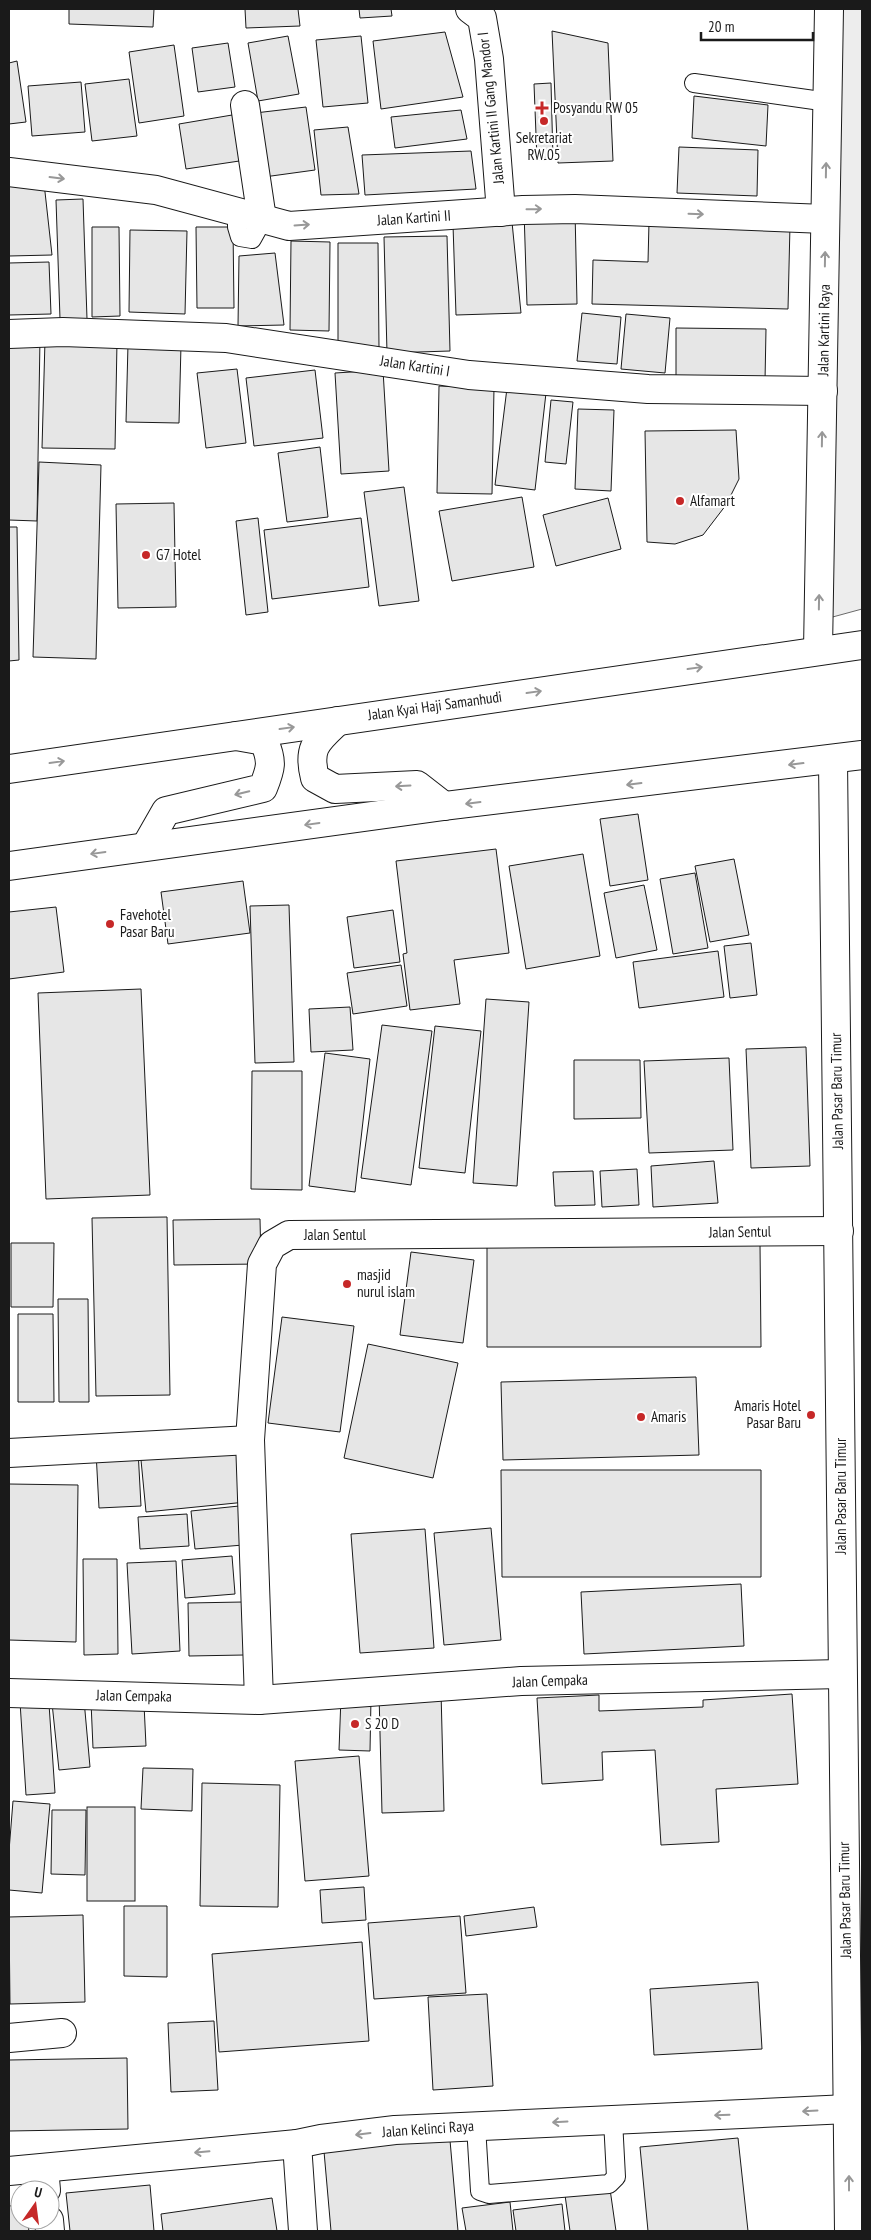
<svg xmlns="http://www.w3.org/2000/svg" width="871" height="2240" viewBox="0 0 871 2240" font-family="'PT Sans Narrow',sans-serif">
	<rect width="100%" height="100%" fill="#fff"/>
	<!-- built -->
	<polygon fill="#ededed" stroke="#6a6a6a" points="829,9 862,9 862,609 818,621"/>
	<!-- building -->
	<g fill="#e6e6e6" stroke="#1a1a1a">
		<polygon points="69,9 154,9 153,27 69,24"/>
		<polygon points="245,9 298,9 300,26 246,28"/>
		<polygon points="359,9 391,9 392,16 360,18"/>
		<polygon points="552,31 608,43 613,161 558,163"/>
		<polygon points="445,32 463,97 381,109 373,41"/>
		<polygon points="288,36 299,94 258,101 248,43"/>
		<polygon points="361,36 368,103 323,107 316,40"/>
		<polygon points="228,43 235,87 198,92 192,48"/>
		<polygon points="174,45 184,116 139,123 129,52"/>
		<polygon points="17,61 26,122 9,124 9,63"/>
		<polygon points="129,79 137,136 92,141 85,84"/>
		<polygon points="81,82 85,132 32,136 28,86"/>
		<polygon points="551,83 553,159 537,160 534,84"/>
		<polygon points="694,96 768,105 766,146 692,138"/>
		<polygon points="306,107 315,170 264,177 255,113"/>
		<polygon points="461,110 467,139 395,148 391,117"/>
		<polygon points="238,114 246,160 186,169 179,124"/>
		<polygon points="348,127 359,194 321,195 314,130"/>
		<polygon points="679,147 758,150 757,196 677,193"/>
		<polygon points="471,151 476,189 365,195 362,155"/>
		<polygon points="44,183 52,255 9,256 9,184"/>
		<polygon points="83,199 87,319 60,319 56,200"/>
		<polygon points="575,210 577,304 527,305 524,211"/>
		<polygon points="512,222 521,313 456,315 453,225"/>
		<polygon points="649,222 790,225 788,309 592,304 593,260 648,262"/>
		<polygon points="92,227 119,227 120,316 92,317"/>
		<polygon points="196,227 233,227 234,308 197,308"/>
		<polygon points="130,230 187,231 185,314 129,312"/>
		<polygon points="447,236 450,351 387,353 384,237"/>
		<polygon points="291,241 330,242 329,331 290,330"/>
		<polygon points="338,243 378,243 379,348 338,348"/>
		<polygon points="275,253 284,325 238,326 239,256"/>
		<polygon points="49,262 51,314 9,315 9,263"/>
		<polygon points="582,313 621,317 617,364 577,361"/>
		<polygon points="626,314 670,318 665,373 621,369"/>
		<polygon points="676,328 766,329 765,381 676,380"/>
		<polygon points="9,338 40,338 37,521 9,520"/>
		<polygon points="45,340 117,342 115,449 42,448"/>
		<polygon points="128,344 181,345 179,423 126,422"/>
		<polygon points="237,369 246,443 206,448 197,373"/>
		<polygon points="315,370 323,438 254,446 246,378"/>
		<polygon points="383,370 389,471 341,474 335,373"/>
		<polygon points="439,386 494,388 492,494 437,493"/>
		<polygon points="507,388 546,393 535,490 495,485"/>
		<polygon points="551,400 573,402 566,464 545,462"/>
		<polygon points="578,409 614,410 611,491 575,489"/>
		<polygon points="736,430 739,479 726,505 703,535 675,544 647,542 645,431"/>
		<polygon points="320,447 328,517 287,522 278,453"/>
		<polygon points="39,462 101,465 96,659 33,657"/>
		<polygon points="404,487 419,601 379,606 364,492"/>
		<polygon points="522,497 534,567 452,581 439,511"/>
		<polygon points="608,498 621,549 556,566 543,515"/>
		<polygon points="174,503 176,607 118,608 116,504"/>
		<polygon points="258,518 268,612 246,615 236,521"/>
		<polygon points="361,518 369,587 272,599 264,530"/>
		<polygon points="9,527 17,527 19,660 9,661"/>
		<polygon points="638,814 648,880 610,886 600,819"/>
		<polygon points="496,849 509,953 454,960 460,1004 410,1010 403,954 407,953 396,861"/>
		<polygon points="583,854 600,956 526,969 509,866"/>
		<polygon points="734,859 749,935 710,942 695,866"/>
		<polygon points="695,873 708,948 673,954 660,879"/>
		<polygon points="243,881 250,933 168,944 161,892"/>
		<polygon points="644,885 657,950 616,958 604,893"/>
		<polygon points="289,905 294,1062 255,1063 250,906"/>
		<polygon points="56,907 64,972 9,979 9,912"/>
		<polygon points="393,910 400,962 354,968 347,917"/>
		<polygon points="751,943 757,995 730,998 724,946"/>
		<polygon points="718,951 724,997 639,1008 633,962"/>
		<polygon points="401,965 407,1006 353,1014 347,973"/>
		<polygon points="141,989 150,1195 46,1199 38,993"/>
		<polygon points="486,999 529,1002 517,1186 473,1183"/>
		<polygon points="350,1007 353,1050 311,1052 309,1009"/>
		<polygon points="382,1025 432,1031 411,1185 361,1178"/>
		<polygon points="435,1026 481,1031 465,1173 419,1168"/>
		<polygon points="806,1047 810,1166 751,1168 746,1049"/>
		<polygon points="325,1053 370,1059 355,1192 309,1186"/>
		<polygon points="729,1058 733,1150 649,1153 644,1061"/>
		<polygon points="574,1060 640,1060 641,1118 574,1119"/>
		<polygon points="252,1071 302,1071 302,1190 251,1189"/>
		<polygon points="714,1161 718,1203 653,1207 651,1166"/>
		<polygon points="637,1169 639,1205 602,1207 600,1171"/>
		<polygon points="593,1171 595,1205 555,1206 553,1172"/>
		<polygon points="167,1217 170,1395 96,1396 92,1218"/>
		<polygon points="260,1219 261,1264 174,1265 173,1220"/>
		<polygon points="11,1243 54,1243 53,1307 11,1307"/>
		<polygon points="760,1244 761,1347 487,1347 487,1245"/>
		<polygon points="411,1252 474,1260 463,1343 400,1335"/>
		<polygon points="58,1299 88,1299 89,1402 59,1402"/>
		<polygon points="18,1314 53,1314 54,1402 18,1402"/>
		<polygon points="282,1317 354,1326 340,1432 268,1423"/>
		<polygon points="368,1344 458,1363 433,1478 344,1458"/>
		<polygon points="696,1377 699,1455 503,1460 501,1382"/>
		<polygon points="138,1450 141,1506 99,1508 96,1452"/>
		<polygon points="240,1450 246,1502 146,1512 141,1460"/>
		<polygon points="501,1470 761,1470 761,1577 502,1577"/>
		<polygon points="9,1484 78,1485 76,1642 9,1640"/>
		<polygon points="239,1506 243,1545 195,1549 191,1511"/>
		<polygon points="187,1514 189,1546 140,1549 138,1517"/>
		<polygon points="491,1528 501,1640 444,1645 434,1533"/>
		<polygon points="425,1529 434,1648 360,1653 351,1534"/>
		<polygon points="232,1556 235,1594 185,1598 182,1560"/>
		<polygon points="83,1559 117,1559 118,1654 84,1655"/>
		<polygon points="176,1561 180,1651 132,1654 127,1563"/>
		<polygon points="741,1584 744,1646 584,1654 581,1592"/>
		<polygon points="243,1602 244,1655 189,1656 188,1603"/>
		<polygon points="441,1691 444,1811 382,1813 379,1693"/>
		<polygon points="792,1694 798,1784 716,1789 719,1842 661,1845 655,1750 602,1752 603,1780 542,1784 537,1698 599,1695 599,1711 703,1707 703,1700"/>
		<polygon points="341,1697 371,1698 370,1751 339,1750"/>
		<polygon points="84,1700 90,1767 59,1770 52,1703"/>
		<polygon points="20,1702 49,1704 55,1793 26,1795"/>
		<polygon points="91,1702 144,1704 146,1746 93,1748"/>
		<polygon points="359,1756 369,1876 305,1881 295,1761"/>
		<polygon points="143,1768 193,1769 192,1811 141,1809"/>
		<polygon points="202,1783 280,1785 278,1907 200,1906"/>
		<polygon points="13,1801 50,1804 42,1893 9,1890 9,1851"/>
		<rect x="87" y="1807" width="48" height="94"/>
		<polygon points="52,1810 86,1810 85,1875 51,1874"/>
		<polygon points="364,1887 366,1920 322,1923 320,1890"/>
		<polygon points="124,1906 167,1906 167,1977 124,1976"/>
		<polygon points="534,1907 537,1927 466,1936 464,1916"/>
		<polygon points="83,1915 85,2002 10,2004 9,1917"/>
		<polygon points="460,1916 466,1993 374,1999 368,1923"/>
		<polygon points="362,1942 369,2041 219,2052 212,1954"/>
		<polygon points="758,1982 762,2049 654,2055 650,1989"/>
		<polygon points="487,1994 493,2086 433,2090 428,1997"/>
		<polygon points="214,2021 218,2090 171,2092 168,2023"/>
		<polygon points="127,2058 128,2129 9,2131 9,2060"/>
		<polygon points="449,2129 458,2231 331,2231 323,2140"/>
		<polygon points="738,2138 748,2231 648,2231 640,2147"/>
		<polygon points="150,2185 154,2231 70,2231 66,2193"/>
		<polygon points="610,2189 616,2231 570,2231 565,2195"/>
		<polygon points="272,2198 277,2231 163,2231 161,2214"/>
		<polygon points="510,2202 513,2231 466,2231 462,2208"/>
		<polygon points="562,2204 565,2231 516,2231 513,2210"/>
		<polygon points="20,2205 20,2220 27,2220 29,2231 9,2231 9,2206"/>
	</g>
	<g fill="none" stroke-linecap="round" stroke-linejoin="round">
		<!-- service casing -->
		<g stroke="#1a1a1a" stroke-width="20">
			<g id="service">
				<polyline points="694,83 828,102"/>
				<polyline points="237,212 237,227 240,237 252,239 257,230 258,218"/>
				<polyline points="476,2126 480,2191 489,2194 609,2184 616,2177 613,2120"/>
			</g>
		</g>
		<!-- minor casing -->
		<g stroke="#1a1a1a" stroke-width="30">
			<g id="minor">
				<polyline points="470,9 482,18 489,59 501,212"/>
				<polyline points="245,105 262,219"/>
				<polyline points="9,172 156,190 289,226 523,210 575,209 825,219"/>
				<polyline points="9,334 63,332 226,338 469,375 648,389 823,391"/>
				<polyline points="9,1453 250,1440"/>
				<polyline points="9,1693 259,1700 521,1681 842,1674"/>
				<polyline points="259,1700 250,1440 262,1264 272,1245 289,1235 839,1231"/>
				<polyline points="9,2038 62,2033"/>
				<polyline points="297,2144 303,2231"/>
				<polyline points="44,2168 46,2190"/>
				<polyline points="49,2220 50,2231"/>
			</g>
		</g>
		<!-- tertiary casing -->
		<g stroke="#1a1a1a" stroke-width="30">
			<g id="tertiary">
				<polyline points="818,650 829,9"/>
				<polyline points="833,760 849,2231"/>
				<polyline points="9,2171 297,2144 321,2139 395,2130 848,2109"/>
			</g>
		</g>
		<!-- secondary casing -->
		<g stroke="#1a1a1a" stroke-width="30">
			<g id="secondary">
				<path d="M 338,721 C 317,741 307,747 315,778 L 335,789 L 417,785 L 444,806"/>
				<polyline points="9,769 862,645"/>
				<path d="M 146,846 L 166,811 L 263,788 C 271,768 273,762 264,741 L 236,736"/>
				<polyline points="9,866 444,806 862,755"/>
			</g>
		</g>
		<!-- service -->
		<use href="#service" stroke="#fff" stroke-width="18"/>
		<!-- minor -->
		<use href="#minor" stroke="#fff" stroke-width="28"/>
		<!-- tertiary -->
		<use href="#tertiary" stroke="#fff" stroke-width="28"/>
		<!-- secondary -->
		<use href="#secondary" stroke="#fff" stroke-width="28"/>
	</g>
	<!-- one-way arrows -->
	<defs><path id="oneway-shaft" d="M-6 0H5M1.5-3L5.5 0L1.5 3" fill="none" stroke-width="1.6" stroke-linecap="round" stroke-linejoin="round" transform="scale(1.25)"/></defs>
	<g stroke="#989898">
		<use href="#oneway-shaft" transform="translate(826 170) rotate(-89)"/>
		<use href="#oneway-shaft" transform="translate(57 178) rotate(7)"/>
		<use href="#oneway-shaft" transform="translate(534 209) rotate(-1)"/>
		<use href="#oneway-shaft" transform="translate(696 214) rotate(2)"/>
		<use href="#oneway-shaft" transform="translate(302 225) rotate(-4)"/>
		<use href="#oneway-shaft" transform="translate(825 259) rotate(-89)"/>
		<use href="#oneway-shaft" transform="translate(822 439) rotate(-89)"/>
		<use href="#oneway-shaft" transform="translate(819 602) rotate(-89)"/>
		<use href="#oneway-shaft" transform="translate(695 668) rotate(-8)"/>
		<use href="#oneway-shaft" transform="translate(534 692) rotate(-8)"/>
		<use href="#oneway-shaft" transform="translate(287 728) rotate(-8)"/>
		<use href="#oneway-shaft" transform="translate(57 762) rotate(-8)"/>
		<use href="#oneway-shaft" transform="translate(796 764) rotate(173)"/>
		<use href="#oneway-shaft" transform="translate(634 784) rotate(173)"/>
		<use href="#oneway-shaft" transform="translate(403 786) rotate(177)"/>
		<use href="#oneway-shaft" transform="translate(242 793) rotate(167)"/>
		<use href="#oneway-shaft" transform="translate(473 803) rotate(173)"/>
		<use href="#oneway-shaft" transform="translate(312 824) rotate(172)"/>
		<use href="#oneway-shaft" transform="translate(98 853) rotate(172)"/>
		<use href="#oneway-shaft" transform="translate(810 2111) rotate(177)"/>
		<use href="#oneway-shaft" transform="translate(722 2115) rotate(178)"/>
		<use href="#oneway-shaft" transform="translate(560 2122) rotate(177)"/>
		<use href="#oneway-shaft" transform="translate(363 2134) rotate(173)"/>
		<use href="#oneway-shaft" transform="translate(202 2152) rotate(175)"/>
		<use href="#oneway-shaft" transform="translate(849 2183) rotate(-90)"/>
	</g>
	<!-- markers -->
	<g fill="#c62828" stroke="#fff" stroke-width="2">
		<path d="M539.5 100.5h5v5h5v5h-5v5h-5v-5h-5v-5h5z"/>
		<circle cx="544" cy="121" r="5"/>
		<circle cx="680" cy="501" r="5"/>
		<circle cx="146" cy="555" r="5"/>
		<circle cx="110" cy="924" r="5"/>
		<circle cx="347" cy="1284" r="5"/>
		<circle cx="811" cy="1415" r="5"/>
		<circle cx="641" cy="1417" r="5"/>
		<circle cx="355" cy="1724" r="5"/>
	</g>
	<g text-anchor="middle" stroke-width="4" stroke-linejoin="round" paint-order="stroke">
		<!-- street labels -->
		<g font-size="15" fill="#1a1a1a" stroke="#fff">
			<text transform="translate(491 108) rotate(-96)" y="5">Jalan Kartini II Gang Mandor I</text>
			<text transform="translate(414 218) rotate(-4)" y="5">Jalan Kartini II</text>
			<text transform="translate(824 330) rotate(-89)" y="5">Jalan Kartini Raya</text>
			<text transform="translate(415 366) rotate(9)" y="5">Jalan Kartini I</text>
			<text transform="translate(435 706) rotate(-8)" y="5">Jalan Kyai Haji Samanhudi</text>
			<text transform="translate(837 1091) rotate(-91)" y="5">Jalan Pasar Baru Timur</text>
			<text transform="translate(740 1232) rotate(-1)" y="5">Jalan Sentul</text>
			<text x="335" y="1240">Jalan Sentul</text>
			<text transform="translate(841 1496) rotate(-90)" y="5">Jalan Pasar Baru Timur</text>
			<text transform="translate(550 1681) rotate(-2)" y="5">Jalan Cempaka</text>
			<text transform="translate(134 1696) rotate(1)" y="5">Jalan Cempaka</text>
			<text transform="translate(845 1900) rotate(-91)" y="5">Jalan Pasar Baru Timur</text>
			<text transform="translate(428 2129) rotate(-4)" y="5">Jalan Kelinci Raya</text>
		</g>
		<!-- poi labels -->
		<g font-size="15" fill="#1a1a1a" stroke="#fff" text-anchor="start">
			<text x="553" y="113">Posyandu RW 05</text>
			<text x="544" y="143" text-anchor="middle">Sekretariat<tspan x="544" dy="17">RW 05</tspan></text>
			<text x="690" y="506">Alfamart</text>
			<text x="156" y="560">G7 Hotel</text>
			<text x="120" y="920">Favehotel<tspan x="120" dy="17">Pasar Baru</tspan></text>
			<text x="357" y="1280">masjid<tspan x="357" dy="17">nurul islam</tspan></text>
			<text x="801" y="1411" text-anchor="end">Amaris Hotel<tspan x="801" dy="17">Pasar Baru</tspan></text>
			<text x="651" y="1422">Amaris</text>
			<text x="365" y="1729">S 20 D</text>
		</g>
	</g>
	<!-- border -->
	<rect width="871" height="2240" fill="none" stroke="#1a1a1a" stroke-width="20"/>
	<!-- north arrow -->
	<g transform="translate(35 2205) rotate(14)"><circle r="24" fill="#ffffff" stroke="#a3a3a3"/>
	<path d="M0-4L9 19L0 12L-9 19Z" fill="#c62828"/>
	<text y="-8" font-size="14" font-weight="bold" text-anchor="middle" fill="#1a1a1a">U</text>
	</g>
	<!-- scale -->
	<path d="M701 32v8h112v-8" fill="none" stroke="#1a1a1a" stroke-width="2.5"/>
	<text x="708" y="32" font-size="15" fill="#1a1a1a" stroke="#ffffff" stroke-width="4" paint-order="stroke">20 m</text>
</svg>
